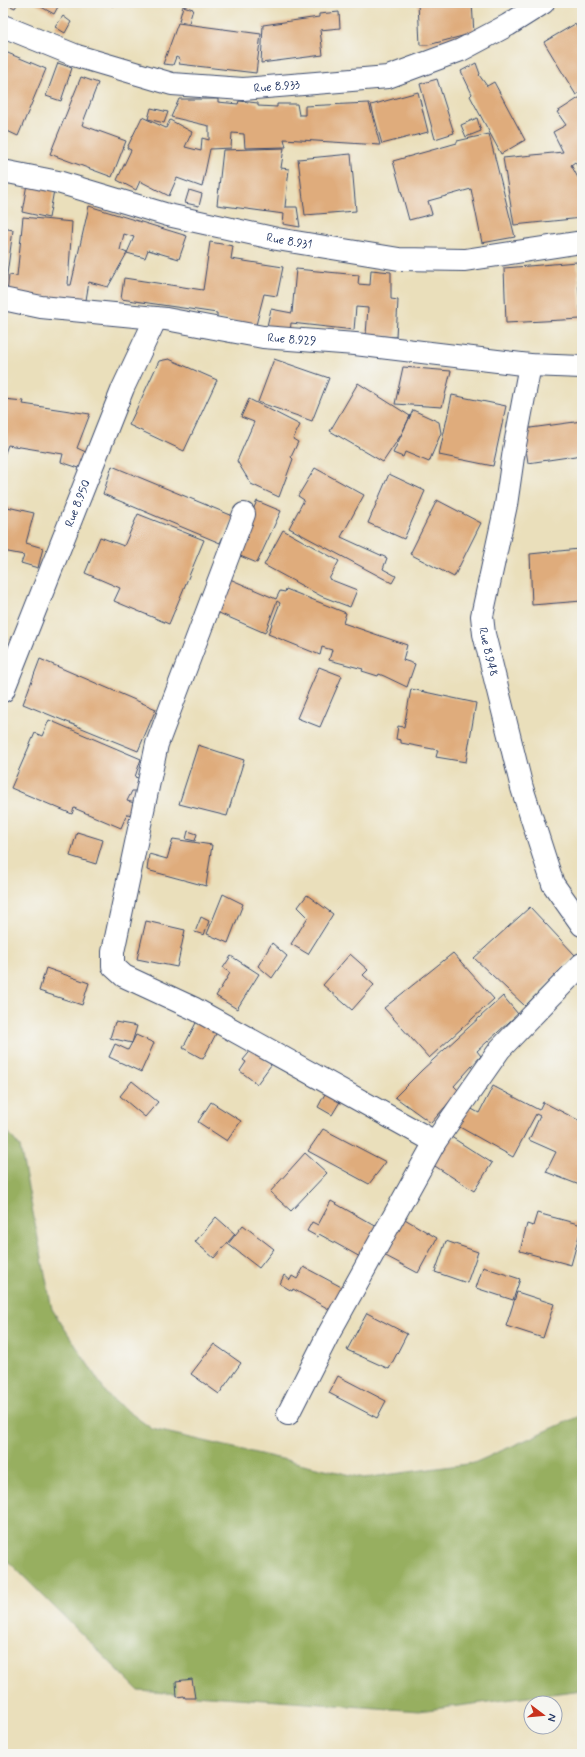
<svg xmlns="http://www.w3.org/2000/svg" width="585" height="1757" viewBox="0 0 585 1757" font-family="Mynerve,sans-serif">
	<rect width="100%" height="100%" fill="#f6f6f2"/>
	<filter id="ink" filterUnits="userSpaceOnUse"><feTurbulence type="fractalNoise" baseFrequency=".025" numOctaves="2"/><feDisplacementMap in="SourceGraphic" scale="8" xChannelSelector="R" yChannelSelector="G"/><feConvolveMatrix kernelMatrix="1 2 1 2 8 2 1 2 1" color-interpolation-filters="sRGB"/></filter>
	<filter id="wash" filterUnits="userSpaceOnUse"><feTurbulence type="fractalNoise" baseFrequency=".012" numOctaves="4" result="noise"/><feDisplacementMap in="SourceGraphic" scale="16" xChannelSelector="R" yChannelSelector="G"/><feGaussianBlur stdDeviation="0.9" result="paint"/><feColorMatrix in="noise" values="0 0 0 0 0 0 0 0 0 0 0 0 0 0 0 0 0 1.4 0 .05"/><feComposite in="paint" operator="in"/></filter>
	<g filter="url(#wash)">
		<rect width="100%" height="100%" fill="#eadfbb"/>
		<!-- forest -->
		<polygon fill="#97af60" stroke="#596f5f" points="3,1126 20,1147 52,1309 109,1397 152,1429 364,1478 474,1463 582,1415 582,1690 419,1711 139,1691 3,1556"/>
		<g id="blocks">
			<!-- building -->
			<g fill="#dfac7c">
				<polygon points="4,3 18,3 15,8"/>
				<polygon points="34,3 60,3 54,14"/>
				<polygon points="106,3 115,3 113,6"/>
				<polygon points="418,3 472,3 474,33 428,45 420,45"/>
				<polygon points="183,6 193,9 189,23 179,21"/>
				<polygon points="339,12 340,28 320,30 323,55 261,63 263,25 319,17 319,14"/>
				<polygon points="63,16 71,22 65,33 55,27"/>
				<polygon points="178,23 261,34 256,73 179,64 180,59 176,57 173,65 163,64"/>
				<polygon points="575,24 582,36 582,91 576,95 544,42"/>
				<polygon points="3,51 46,69 18,136 3,129"/>
				<polygon points="58,63 72,68 61,101 46,96"/>
				<polygon points="476,63 480,74 479,75 487,86 494,82 525,140 501,154 470,96 472,94 461,71"/>
				<polygon points="81,77 98,83 82,125 126,141 112,177 50,154"/>
				<polygon points="437,79 454,133 435,139 420,84"/>
				<polygon points="418,92 428,132 382,144 371,105"/>
				<polygon points="582,96 582,174 575,162 571,165 582,185 582,218 514,225 503,158 563,152 553,132 566,125 557,112"/>
				<polygon points="179,99 218,99 218,102 238,104 239,101 258,103 258,106 277,107 277,104 297,104 299,115 305,115 305,106 369,103 380,145 284,139 286,147 245,148 244,134 232,133 231,148 210,149 202,187 177,178 169,196 140,181 136,190 117,180 131,150 127,148 142,117 166,128 170,120 192,132 185,147 201,151 202,138 209,140 209,126 171,117"/>
				<polygon points="151,108 168,112 164,123 148,119"/>
				<polygon points="477,118 481,131 466,137 461,125"/>
				<polygon points="489,134 515,237 482,243 471,189 428,201 432,214 409,220 393,161 457,143 457,141"/>
				<polygon points="284,148 281,168 289,169 285,207 297,207 300,227 283,224 284,214 217,205 223,150"/>
				<polygon points="351,154 356,211 305,215 298,159"/>
				<polygon points="27,184 54,190 49,218 22,212"/>
				<polygon points="189,190 202,194 199,206 185,203"/>
				<polygon points="89,206 187,236 179,259 148,250 145,258 127,253 134,237 124,234 120,250 127,253 108,287 89,282 86,300 7,294 9,275 17,276 23,217 72,222 68,285 71,285"/>
				<polygon points="3,228 13,230 6,282 3,282"/>
				<polygon points="210,242 233,246 231,259 283,267 277,296 264,294 256,325 217,318 217,313 121,299 124,278 203,290"/>
				<polygon points="577,262 581,319 506,323 504,268"/>
				<polygon points="296,269 359,275 358,284 370,285 371,270 391,272 391,299 398,300 396,337 366,335 368,308 356,307 354,330 291,323 290,332 267,326 271,309 292,313"/>
				<polygon points="169,359 217,380 184,451 129,425 159,361"/>
				<polygon points="274,359 329,378 312,421 258,402"/>
				<polygon points="403,367 451,371 442,407 395,404"/>
				<polygon points="358,383 410,416 401,435 383,462 330,431"/>
				<polygon points="452,395 506,406 493,466 439,455"/>
				<polygon points="3,399 24,401 23,404 90,414 77,448 88,453 82,469 61,462 63,454 8,445 3,458"/>
				<polygon points="249,399 300,425 293,439 298,442 291,457 293,459 279,497 251,484 237,461 254,422 241,417"/>
				<polygon points="413,410 439,422 441,433 429,462 405,452 403,457 393,453"/>
				<polygon points="582,421 582,455 528,463 523,429"/>
				<polygon points="112,466 233,516 220,543 103,494"/>
				<polygon points="315,468 364,495 341,537 387,558 383,569 396,576 392,583 289,528 304,500 298,496"/>
				<polygon points="389,474 425,491 404,539 368,523"/>
				<polygon points="437,500 481,523 454,577 410,554"/>
				<polygon points="257,501 281,511 257,563 233,553"/>
				<polygon points="3,506 34,513 26,543 43,548 38,568 21,563 24,555 3,551"/>
				<polygon points="138,514 204,540 169,624 114,601 120,588 85,573 100,537 124,546"/>
				<polygon points="283,530 339,561 329,579 357,590 350,607 321,596 264,565"/>
				<polygon points="579,549 582,601 532,605 530,554"/>
				<polygon points="223,576 276,599 280,591 285,592 286,589 346,613 343,623 407,645 403,660 415,664 407,687 384,676 379,674 378,676 362,671 363,669 329,660 332,650 322,647 320,655 268,634 280,603 277,601 265,633 212,610"/>
				<polygon points="40,659 156,709 138,751 23,704"/>
				<polygon points="319,667 342,676 320,727 297,718"/>
				<polygon points="411,689 476,703 466,762 436,757 438,750 401,743 401,740 396,739 398,726 404,727"/>
				<polygon points="49,720 141,759 135,777 141,779 138,791 132,791 127,801 135,803 134,815 127,814 121,828 74,808 72,814 11,788 35,733 42,736"/>
				<polygon points="198,745 244,760 227,816 179,804"/>
				<polygon points="188,831 197,834 195,841 186,839"/>
				<polygon points="77,832 103,840 96,864 70,856"/>
				<polygon points="173,839 212,845 206,886 147,870 149,854 167,859"/>
				<polygon points="223,894 243,904 228,943 207,934"/>
				<polygon points="307,895 333,914 308,954 291,944 308,917 298,907"/>
				<polygon points="530,907 575,955 525,1006 474,958"/>
				<polygon points="201,917 209,921 204,935 195,932"/>
				<polygon points="146,921 185,930 177,967 137,959"/>
				<polygon points="272,943 287,956 272,978 258,966"/>
				<polygon points="453,953 494,999 429,1058 384,1008"/>
				<polygon points="350,954 368,970 363,975 374,985 352,1010 323,985"/>
				<polygon points="231,956 259,974 237,1009 216,996 230,973 223,968"/>
				<polygon points="46,968 89,983 82,1005 39,991"/>
				<polygon points="503,996 518,1014 477,1051 481,1056 454,1086 459,1091 431,1123 395,1097 422,1070"/>
				<polygon points="199,1017 219,1028 203,1059 183,1048"/>
				<polygon points="115,1022 137,1026 132,1043 110,1038"/>
				<polygon points="136,1035 154,1043 141,1072 109,1057 115,1044 128,1050"/>
				<polygon points="253,1048 271,1065 257,1084 240,1071 246,1062 243,1060"/>
				<polygon points="132,1081 158,1102 145,1117 120,1096"/>
				<polygon points="493,1086 539,1110 543,1102 582,1122 582,1186 546,1172 556,1152 529,1140 540,1116 536,1114 513,1157 456,1125 466,1106 479,1113"/>
				<polygon points="326,1092 341,1100 332,1115 318,1107"/>
				<polygon points="211,1102 241,1121 227,1141 198,1122"/>
				<polygon points="323,1129 386,1162 369,1184 308,1151"/>
				<polygon points="445,1133 492,1163 474,1191 427,1161"/>
				<polygon points="305,1153 327,1173 291,1211 270,1192"/>
				<polygon points="331,1201 379,1228 362,1258 319,1234 318,1237 307,1231 312,1222 318,1225"/>
				<polygon points="537,1213 582,1225 571,1265 520,1251 527,1224 533,1226"/>
				<polygon points="216,1217 235,1234 214,1258 195,1242"/>
				<polygon points="403,1218 437,1238 418,1273 384,1255"/>
				<polygon points="243,1225 274,1249 259,1268 228,1244"/>
				<polygon points="446,1241 478,1252 467,1283 435,1272"/>
				<polygon points="304,1267 347,1290 336,1313 293,1289 292,1291 280,1284 284,1275 290,1280 292,1276 297,1279"/>
				<polygon points="483,1267 520,1279 513,1300 476,1288"/>
				<polygon points="517,1292 554,1304 543,1338 506,1326"/>
				<polygon points="367,1313 407,1334 389,1369 347,1350"/>
				<polygon points="214,1344 241,1363 219,1394 191,1374"/>
				<polygon points="338,1376 386,1401 377,1418 329,1393"/>
				<polygon points="192,1679 195,1698 185,1698 184,1696 177,1697 176,1681"/>
			</g>
		</g>
	</g>
	<g filter="url(#ink)">
		<use href="#blocks" fill-opacity="0" stroke="#3a496c" stroke-width="1"/>
		<g fill="none" stroke-linecap="round" stroke-linejoin="round">
			<!-- street casing -->
			<g stroke="#3a496c" stroke-width="24">
				<g id="street">
					<path id="s1" d="M 3,26 L 77,56 L 172,84 L 243,89 L 388,77 L 461,50 L 508,25 L 543,3"/>
					<path id="s2" d="M 3,171 L 58,182 L 168,215 L 277,239 L 399,259 L 465,260 L 582,242"/>
					<path id="s3" d="M 3,299 L 41,307 L 166,319 L 263,337 L 355,344 L 530,365 L 582,367"/>
					<path id="s4" d="M 530,365 L 514,450 L 506,505 L 482,616 L 484,634 L 522,788 L 553,884 L 582,925"/>
					<polyline points="244,514 157,744 113,952 113,966 124,976 195,1009 435,1142"/>
					<path id="s5" d="M 3,691 L 123,388 L 156,318"/>
					<polyline points="288,1414 328,1335 435,1142 500,1049 582,964"/>
				</g>
			</g>
			<!-- street -->
			<use href="#street" stroke="#fff" stroke-width="22"/>
		</g>
	</g>
	<g text-anchor="middle" stroke-width="3.5" stroke-linejoin="round" paint-order="stroke">
		<!-- street labels -->
		<g font-size="12" fill="#1b2f5e" stroke="#f6f6f2">
			<text dy="4" stroke="none"><textPath href="#s1" startOffset="284">Rue 8.933</textPath></text>
			<text dy="4" stroke="none"><textPath href="#s2" startOffset="295">Rue 8.931</textPath></text>
			<text dy="4" stroke="none"><textPath href="#s3" startOffset="292">Rue 8.929</textPath></text>
			<text dy="4" stroke="none"><textPath href="#s5" startOffset="202">Rue 8.950</textPath></text>
			<text dy="4" stroke="none"><textPath href="#s4" startOffset="292">Rue 8.948</textPath></text>
		</g>
	</g>
	<!-- margin -->
	<rect width="585" height="1757" fill="none" stroke="#f6f6f2" stroke-width="16"/>
	<!-- north arrow -->
	<g transform="translate(543 1715) rotate(106)"><circle r="19" fill="#f6f6f2" stroke="#9ea6b7"/>
	<path d="M0-3L7 15L0 10L-7 15Z" fill="#c8321e"/>
	<text y="-6" font-size="11" font-weight="bold" text-anchor="middle" fill="#1b2f5e">N</text>
	</g>
</svg>
